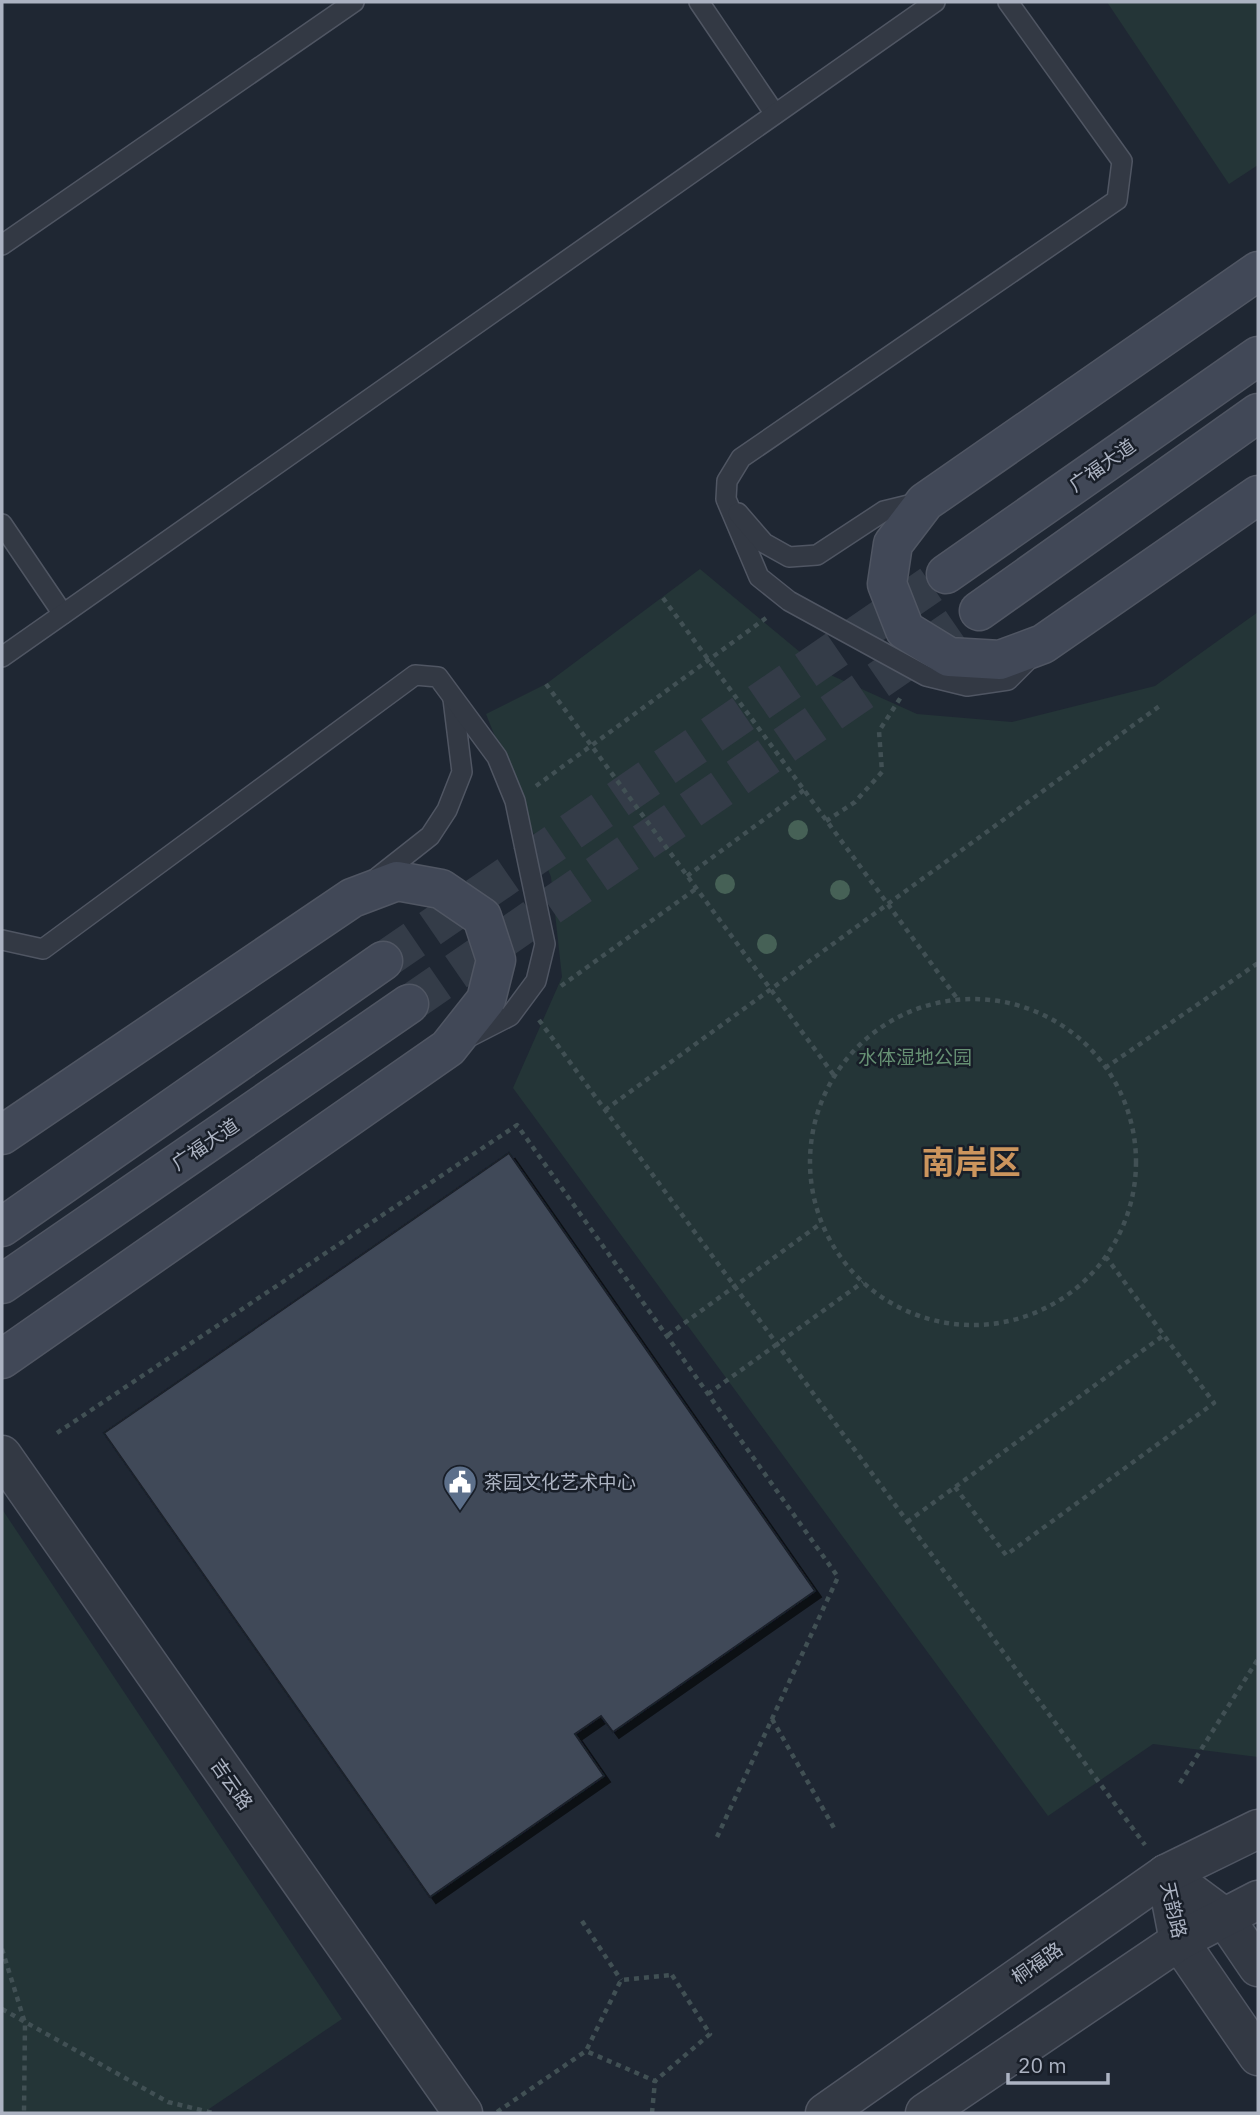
<svg xmlns="http://www.w3.org/2000/svg" width="1260" height="2115" viewBox="0 0 1260 2115" font-family="'IBM Plex Sans','Noto Sans SC',sans-serif">
	<defs>
		<filter id="shadow"><feDropShadow dx="6" dy="6" stdDeviation="0" flood-color="#0009"/></filter>
	</defs>
	<rect width="100%" height="100%" fill="#1f2733"/>
	<!-- green -->
	<g fill="#243537">
		<polygon points="1107,2 1258,2 1258,165 1229,184"/>
		<polygon points="700,569 824,672 917,714 1012,722 1155,686 1258,612 1258,1757 1153,1744 1048,1816 513,1088 562,977 551,877 486,714 546,684"/>
		<polygon points="2,1509 342,2019 203,2113 2,2113"/>
	</g>
	<!-- building -->
	<polygon fill="#414958" stroke="#1a202b" stroke-width="2" filter="url(#shadow)" points="509,1153 815,1591 613,1732 601,1716 575,1734 604,1776 430,1897 104,1433"/>
	<g fill="none" stroke-linecap="round" stroke-linejoin="round">
		<!-- secondary-tunnel -->
		<g stroke="#343c48" stroke-width="38" stroke-dasharray="38 19" stroke-linecap="butt">
			<polyline points="383,961 946,574"/>
			<polyline points="409,1004 979,611"/>
		</g>
		<!-- service casing -->
		<g stroke="#505663" stroke-width="22">
			<g id="service">
				<polyline points="699,2 775,114"/>
				<polyline points="1008,2 1122,161 1117,200 741,458 727,481 726,499 759,577 789,601 926,676 967,686 1008,680 1029,659"/>
				<polyline points="2,245 354,2"/>
				<polyline points="738,513 764,543 789,557 817,555 884,511 921,502"/>
				<polyline points="2,524 63,614"/>
				<polyline points="2,657 935,2"/>
				<polyline points="378,877 430,836 447,810 462,772 453,699"/>
				<polyline points="2,940 43,949 415,675 438,677 497,757 515,801 545,944 536,981 510,1016 467,1038"/>
			</g>
		</g>
		<!-- minor casing -->
		<g stroke="#505663" stroke-width="41">
			<polyline id="minor" points="2,1455 463,2113"/>
		</g>
		<!-- tertiary casing -->
		<g stroke="#505663" stroke-width="41">
			<g id="tertiary">
				<polyline points="1166,1874 1179,1941 1258,2056"/>
				<polyline points="1166,1874 1224,1917 1258,1967"/>
				<polyline points="825,2113 1166,1874 1258,1829"/>
				<polyline points="925,2113 1179,1941 1258,1900"/>
			</g>
		</g>
		<!-- secondary casing -->
		<g stroke="#505663" stroke-width="41">
			<g id="secondary">
				<polyline points="1258,271 925,502 893,544 887,584 905,630 949,657 1000,660 1043,644 1258,495"/>
				<polyline points="946,574 1258,356"/>
				<polyline points="979,611 1258,413"/>
				<polyline points="2,1135 352,898 397,881 441,889 482,917 496,960 486,1000 448,1048 2,1359"/>
				<polyline points="2,1227 383,961"/>
				<polyline points="2,1284 409,1004"/>
			</g>
		</g>
		<!-- path -->
		<g stroke="#415054" stroke-width="4.5" stroke-dasharray="5 5" stroke-linecap="butt">
			<polyline points="663,598 956,997"/>
			<polyline points="546,684 836,1078"/>
			<polyline points="536,786 766,618"/>
			<polyline points="826,821 855,802 882,772 879,731 901,697"/>
			<polyline points="687,876 804,790"/>
			<polyline points="561,986 697,888"/>
			<circle cx="973" cy="1162" r="163"/>
			<polyline points="539,1020 1145,1845"/>
			<polyline points="1105,1068 1258,963"/>
			<polyline points="605,1110 1161,705"/>
			<polyline points="668,1335 820,1224"/>
			<polyline points="708,1394 863,1282"/>
			<polyline points="57,1433 517,1125 838,1577 717,1837"/>
			<polyline points="955,1487 1006,1555 1214,1403 1106,1257"/>
			<polyline points="907,1522 1164,1335"/>
			<polyline points="772,1719 834,1828"/>
			<polyline points="1180,1783 1258,1659"/>
			<polyline points="582,1921 621,1980"/>
			<polyline points="2,1949 25,2023 24,2113"/>
			<polygon points="672,1975 710,2034 655,2081 586,2051 621,1980"/>
			<polyline points="2,2009 168,2102 213,2113"/>
			<polyline points="497,2112 586,2051"/>
			<polyline points="652,2113 655,2081"/>
		</g>
		<!-- service -->
		<use href="#service" stroke="#333944" stroke-width="19"/>
		<!-- minor -->
		<use href="#minor" stroke="#333944" stroke-width="38"/>
		<!-- tertiary -->
		<use href="#tertiary" stroke="#333944" stroke-width="38"/>
		<!-- secondary -->
		<use href="#secondary" stroke="#414857" stroke-width="38"/>
	</g>
	<!-- trees -->
	<g fill="#466156">
		<circle cx="798" cy="830" r="10"/>
		<circle cx="725" cy="884" r="10"/>
		<circle cx="840" cy="890" r="10"/>
		<circle cx="767" cy="944" r="10"/>
	</g>
	<!-- icons -->
	<defs>
		<g id="civic-pin" transform="scale(1.75)"><path d="M0 17L-7.5 6A9.5 9.5 0 1 1 7.5 6Z" fill="#5c6f8a" stroke="#181e28"/><path d="M-.6-6.5H3V-4.5H.6V-3L4-1V1h2V6H-6V1h2V-1L-.6-3ZM-1.2 2.5V6h2.4V2.5Z" fill="#fff"/></g>
	</defs>
	<g fill-rule="evenodd">
		<use href="#civic-pin" x="460" y="1482"/>
	</g>
	<g text-anchor="middle" stroke-width="5" stroke-linejoin="round" paint-order="stroke">
		<!-- street labels -->
		<g font-size="19" fill="#acb3c2" stroke="#181e28">
			<text transform="translate(1102 465) rotate(-35)" y="7">广福大道</text>
			<text transform="translate(205 1144) rotate(-34)" y="7">广福大道</text>
			<text transform="translate(232 1784) rotate(55)" y="7">吉云路</text>
			<text transform="translate(1174 1910) rotate(77)" y="7">天韵路</text>
			<text transform="translate(1037 1963) rotate(-35)" y="7">桐福路</text>
		</g>
		<!-- park labels -->
		<g font-size="19" fill="#669073" stroke="#181e28">
			<text x="915" y="1064">水体湿地公园</text>
		</g>
		<!-- poi labels -->
		<g font-size="19" fill="#acb3c2" stroke="#181e28" text-anchor="start">
			<text x="484" y="1489">茶园文化艺术中心</text>
		</g>
		<!-- town labels -->
		<g font-size="33" font-weight="bold" fill="#cc955d" stroke="#181e28">
			<text x="971" y="1174">南岸区</text>
		</g>
	</g>
	<!-- border -->
	<rect width="1260" height="2115" fill="none" stroke="#acb3c2" stroke-width="7"/>
	<!-- scale -->
	<path d="M1008 2073v10h100v-10" fill="none" stroke="#acb3c2" stroke-width="3.5"/>
	<text x="1018" y="2073" font-size="21" fill="#acb3c2" stroke="#181e28" stroke-width="5" paint-order="stroke">20 m</text>
</svg>
